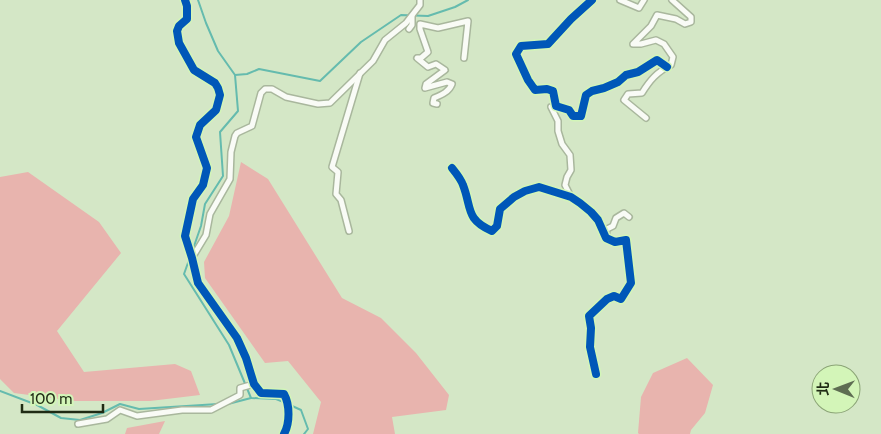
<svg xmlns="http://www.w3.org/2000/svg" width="881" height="434" viewBox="0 0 881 434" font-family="Cabin,'Noto Sans TC',sans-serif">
	<rect width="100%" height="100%" fill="#d4e7c6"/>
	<!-- forest -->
	<g fill="#e8b4ae">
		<polygon points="241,162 268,179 342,298 381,318 416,353 449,395 446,410 392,417 395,434 313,434 321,402 288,361 265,363 205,278 204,262 229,216"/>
		<polygon points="28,172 99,222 121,253 57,331 84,372 175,364 191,371 200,395 150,401 75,401 14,393 0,379 0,177"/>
		<polygon points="687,358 713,385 705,413 691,430 690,434 639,434 638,433 641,397 653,373"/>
		<polygon points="165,421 159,434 125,434 127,428"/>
	</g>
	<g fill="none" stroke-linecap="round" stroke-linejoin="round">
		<!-- stream -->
		<g stroke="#65bbae" stroke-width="2">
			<polyline points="235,75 247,74 259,69 320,81 361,42 401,15 428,16 455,7 468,0"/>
			<polyline points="193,249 201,226 205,204 223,176 220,132 238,111 235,75 218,51 206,23 198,0"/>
			<polyline points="189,260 184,274 229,345 251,398 276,399 286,403"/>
			<polyline points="0,391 37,405 61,418 80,420 102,413 120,404 139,409 218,404"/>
			<polyline points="228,404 251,398"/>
			<polyline points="290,405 301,410 308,429 304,434"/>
		</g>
		<!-- street casing -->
		<g stroke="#a9b79d" stroke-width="8">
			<g id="street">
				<path d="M 185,0 L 187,6 L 187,19 L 179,26 L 177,31 L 179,43 L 194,70 L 215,83 L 218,88 L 220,95 L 216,110 L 200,125 L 196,137 L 207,168 L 203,185 L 193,199 L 185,236 L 192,258 L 198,283 L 237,338 L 246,358 L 254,384 L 261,393 L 284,394 C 290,405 290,423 284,434"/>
				<polyline points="592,0 571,19 548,44 521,46 516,54 528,80 535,90 547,89 553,91 556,106 569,110 573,116 581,116 586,95 592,91 604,88 618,82 626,75 638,72 657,60 667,67"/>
				<polyline points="620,0 639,8 644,0"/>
				<polyline points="409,29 412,25 412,16"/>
				<path d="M 437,104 L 433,103 L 434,98 C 441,95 449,92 452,84 L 447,82 L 425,88 L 426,84 L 445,70 L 436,64 L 428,67 L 417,58 L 421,58 L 428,52 L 420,29 L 420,24 L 438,28 L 468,21 L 464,58"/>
				<polyline points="556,106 551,107 558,121 558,131 562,144 570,155 571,170 567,177 565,185 571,197"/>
				<path d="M 646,118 L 624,100 L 628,94 L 642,93 C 650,80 657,72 671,65 L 673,57 L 664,44 L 656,40 L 641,44 L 633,44 L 651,26 L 657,15 L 676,19 L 685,24 L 691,22 L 691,17 L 672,0"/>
				<path d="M 452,168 C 456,173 461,179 463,185 C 472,208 465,219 492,231 L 497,226 L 500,209 L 514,197 L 525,191 L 539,187 L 571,197 L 580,203 L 591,212 L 598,220 L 606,238 L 615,242 L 626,240 L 631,283 L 621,299 L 614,296 L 607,299 L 589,316 L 591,328 L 590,347 L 596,374"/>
				<polyline points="349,231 341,200 336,194 338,172 332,167 360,73"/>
				<polyline points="606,237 607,229 613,226 616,218 624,213 629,217"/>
				<polyline points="192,258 206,235 210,214 230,179 231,152 235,136 237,133 252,126 261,93 265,89 272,89 286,97 318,104 330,103 373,61 385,40 406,23 420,5 420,0"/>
				<polyline points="78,424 107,419 120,410 137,416 182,410 211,410 240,395 240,388 254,384"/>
			</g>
		</g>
		<!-- street -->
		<use href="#street" stroke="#f9fbf6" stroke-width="5"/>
		<!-- cycleway casing -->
		<g stroke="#d3f5b8" stroke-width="11">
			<g id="cycleway">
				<path d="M 185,0 L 187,6 L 187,19 L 179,26 L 177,31 L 179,43 L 194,70 L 215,83 L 218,88 L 220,95 L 216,110 L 200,125 L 196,137 L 207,168 L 203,185 L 193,199 L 185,236 L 192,258 L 198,283 L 237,338 L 246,358 L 254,384 L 261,393 L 284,394 C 290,405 290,423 284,434"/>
				<polyline points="592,0 571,19 548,44 521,46 516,54 528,80 535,90 547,89 553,91 556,106 569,110 573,116 581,116 586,95 592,91 604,88 618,82 626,75 638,72 657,60 667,67"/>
				<path d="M 452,168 C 456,173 461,179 463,185 C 472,208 465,219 492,231 L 497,226 L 500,209 L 514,197 L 525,191 L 539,187 L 571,197 L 580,203 L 591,212 L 598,220 L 606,238 L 615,242 L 626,240 L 631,283 L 621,299 L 614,296 L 607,299 L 589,316 L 591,328 L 590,347 L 596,374"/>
			</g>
		</g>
		<!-- cycleway -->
		<use href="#cycleway" stroke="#0057b8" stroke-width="8"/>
	</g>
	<!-- north arrow -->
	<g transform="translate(836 389) rotate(271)"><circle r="24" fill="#d3f5b8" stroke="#8ba476"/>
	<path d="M0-4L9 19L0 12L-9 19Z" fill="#5e6d52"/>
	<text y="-8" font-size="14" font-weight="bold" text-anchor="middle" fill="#1f2b14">北</text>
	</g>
	<!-- scale -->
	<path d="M22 404v8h81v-8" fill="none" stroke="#1f2b14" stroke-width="2.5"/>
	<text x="30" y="404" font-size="15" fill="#1f2b14" stroke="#d3f5b8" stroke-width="4" paint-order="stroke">100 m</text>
</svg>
